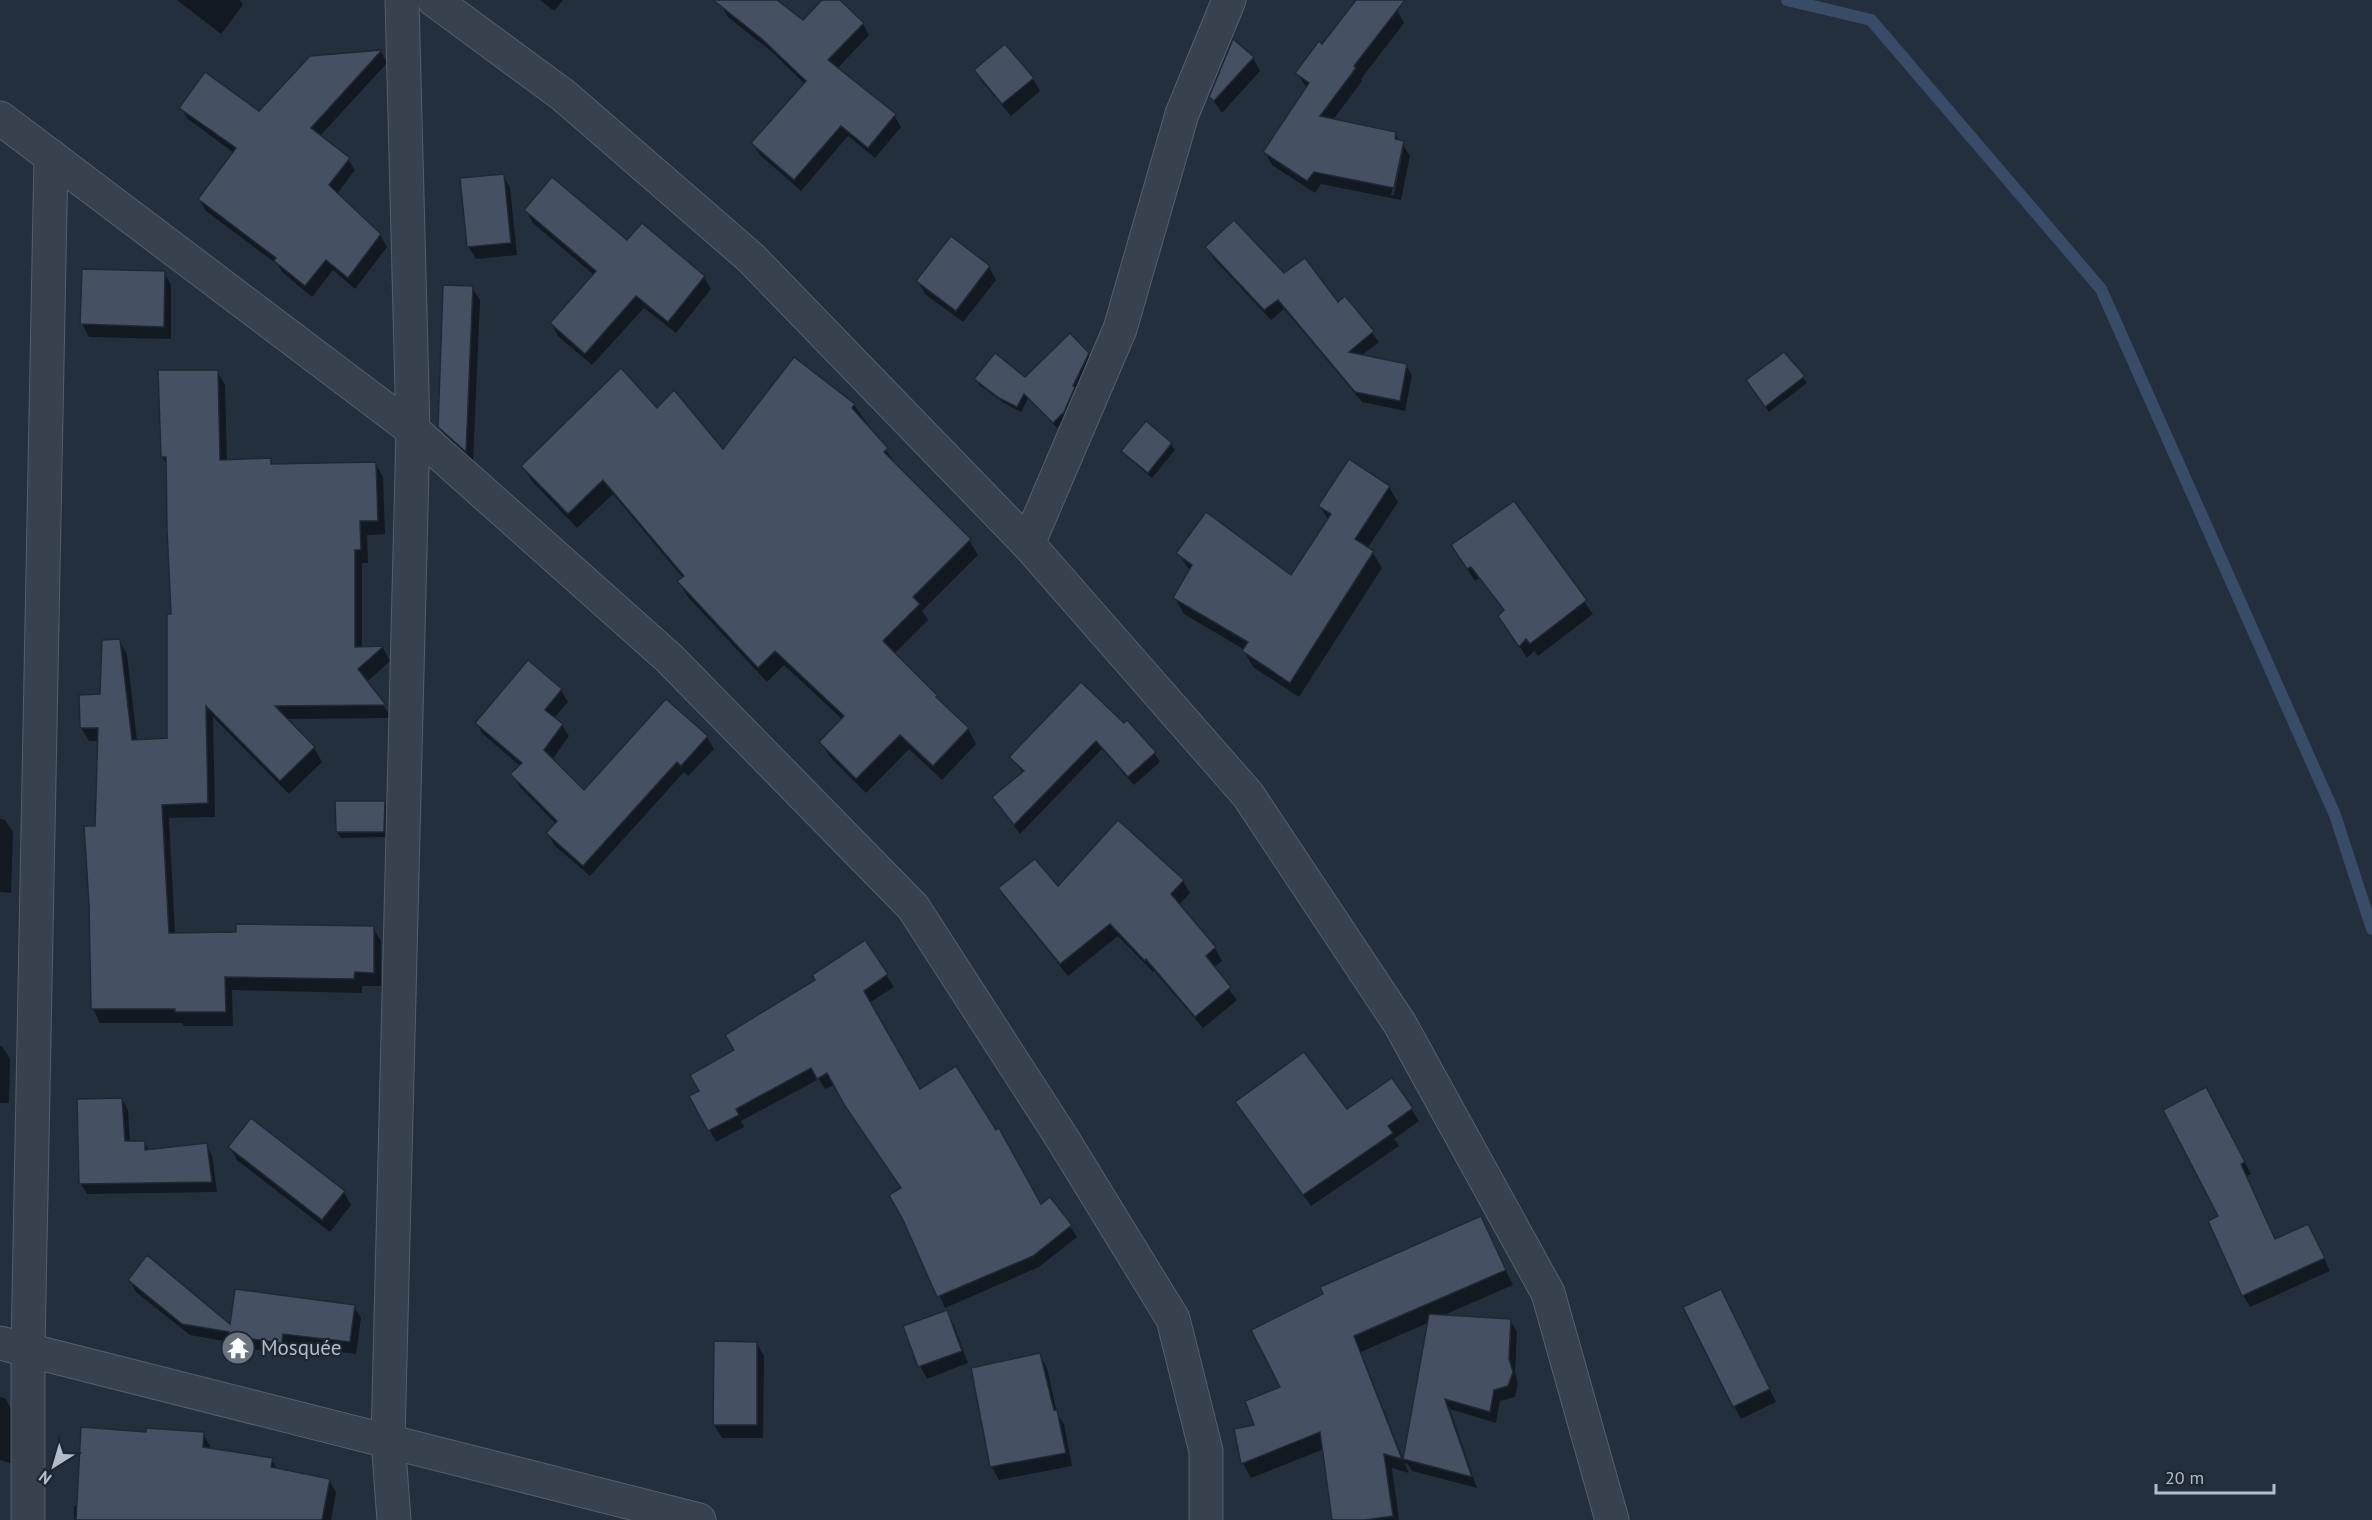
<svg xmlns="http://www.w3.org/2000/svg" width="2372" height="1520" viewBox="0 0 2372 1520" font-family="'PT Sans',sans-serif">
	<rect width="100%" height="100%" fill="#242f3e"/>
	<!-- shadow -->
	<g fill="#0007" fill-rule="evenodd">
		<polygon points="177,0 240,0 243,5 221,34"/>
		<polygon points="540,0 563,0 554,11"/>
		<polygon points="725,0 775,0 803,22 824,0 838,0 863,24 869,35 837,69 894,115 901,127 875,158 848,136 801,191 760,155 753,144 805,84 771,51 728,17 721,5"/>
		<path d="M 1358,0 L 1384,0 L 1397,10 L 1404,23 L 1361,79 L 1362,81 L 1333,120 L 1395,133 L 1410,156 L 1401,200 L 1321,184 L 1315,193 L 1272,165 L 1265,152 L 1307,88 L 1297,73 L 1322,46 ZM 1401,148 L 1403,151 L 1394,195 L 1391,195 Z"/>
		<polygon points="1234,41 1253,58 1260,71 1222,113 1211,97"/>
		<polygon points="381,52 387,63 320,136 348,159 355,170 337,194 380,235 387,247 355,289 333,270 312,297 282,272 278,265 206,211 199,199 234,153 188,119 181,108 259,113 310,58"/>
		<polygon points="975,71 1033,79 1040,91 1011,116 983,83"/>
		<polygon points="503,175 510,188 517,255 476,259 468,246"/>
		<polygon points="526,210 628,242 704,277 711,289 676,333 644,308 592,365 558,336 551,323 594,275 533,223"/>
		<polygon points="1207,247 1284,275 1337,304 1345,298 1379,342 1361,356 1406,365 1412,376 1405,411 1362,402 1284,309 1271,320 1213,258"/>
		<polygon points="989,267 996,280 963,322 925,294 918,281"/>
		<polygon points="83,270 164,272 171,285 171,339 89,337 82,324"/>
		<polygon points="472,288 480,300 473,463 447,440 440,427"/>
		<polygon points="1088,354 1092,360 1067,418 1057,428 1028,398 1021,412 1004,403 979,385 976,379 1025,379"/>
		<polygon points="1784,354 1807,383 1769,412 1751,386"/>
		<polygon points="217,371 225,385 227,461 270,460 274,466 375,463 383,477 385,534 367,535 368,563 362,563 362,648 383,648 390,661 367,682 392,718 286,719 314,748 322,762 289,794 213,717 215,817 169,818 175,934 373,928 381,941 381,986 362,986 362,993 232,990 233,1026 184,1026 182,1023 100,1023 93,1009 99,741 89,741 81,728 101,696 119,641 127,654 137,741 169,739 173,615 168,467 162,457"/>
		<polygon points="854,405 896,464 969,540 978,555 922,611 928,620 894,654 968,729 976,744 942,780 909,749 866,793 830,757 821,742 843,720 784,665 767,682 688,597 679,582 683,578 613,494 577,528 532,481 523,466 657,410 723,451"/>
		<polygon points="1171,444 1175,450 1152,478 1127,457 1123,451"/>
		<polygon points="1389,487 1398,502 1367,549 1373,553 1382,568 1299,697 1253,667 1244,651 1245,650 1184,614 1175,598 1190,571 1178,553 1292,577 1329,521 1320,506"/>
		<polygon points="1514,504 1593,614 1538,656 1534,651 1527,658 1508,629 1505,612 1479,578 1475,581 1460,558"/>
		<polygon points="528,662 561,690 568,702 554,718 562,725 569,736 552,760 584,793 666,701 707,737 714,749 688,776 684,772 590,876 554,845 548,833 556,824 519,786 512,774 520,766 483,734 476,723"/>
		<polygon points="1082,685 1154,753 1160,762 1134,785 1102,749 1020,834 994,797 1024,774 1011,757"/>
		<polygon points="384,802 388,808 387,837 341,838 337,832"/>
		<polygon points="0,819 5,820 13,832 11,893 0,892"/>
		<polygon points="1183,881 1190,893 1179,905 1215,948 1222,961 1213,968 1237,1000 1203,1028 1154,971 1153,972 1118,936 1068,976 1008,901 1000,889 1058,888"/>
		<polygon points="864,942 894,987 869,1003 919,1091 1041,1206 1070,1226 1077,1237 1039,1267 945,1308 904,1219 902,1189 835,1084 825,1089 819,1079 741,1121 744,1127 716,1142 691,1097 701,1092 736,1051"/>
		<polygon points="0,1046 2,1046 10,1059 9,1103 0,1103"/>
		<polygon points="1392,1080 1419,1121 1394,1139 1399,1146 1311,1206 1245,1115 1347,1111"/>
		<polygon points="122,1099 128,1110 130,1143 144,1142 149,1151 206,1145 212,1155 217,1192 87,1194 81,1184 79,1101"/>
		<polygon points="2212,1101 2251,1174 2246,1177 2276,1241 2315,1238 2330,1271 2250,1307 2243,1295 2220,1217"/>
		<polygon points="230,1147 344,1192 351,1205 330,1232 237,1160"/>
		<path d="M 1480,1218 L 1513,1285 L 1442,1316 L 1511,1321 L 1517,1332 L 1515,1371 L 1518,1384 L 1515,1397 L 1500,1401 L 1496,1423 L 1450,1409 L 1477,1488 L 1412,1471 L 1407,1463 L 1405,1464 L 1409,1473 L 1392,1468 L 1399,1520 L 1334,1520 L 1324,1449 L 1251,1478 L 1243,1463 L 1236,1430 L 1256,1426 L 1282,1388 ZM 1430,1322 L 1404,1461 L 1361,1352 Z"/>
		<polygon points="130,1280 231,1327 354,1307 361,1318 356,1354 289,1345 288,1354 237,1347 235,1343 190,1335 136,1292"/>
		<polygon points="1727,1304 1776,1402 1741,1419 1734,1406"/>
		<polygon points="946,1312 954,1325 968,1363 927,1379 920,1366"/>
		<polygon points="757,1344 764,1356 763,1438 722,1438 714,1425"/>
		<polygon points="1040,1355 1047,1368 1057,1413 1064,1424 1072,1466 999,1480 992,1467 973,1369"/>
		<polygon points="0,1397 5,1398 14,1414 13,1464 0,1460"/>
		<polygon points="147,1433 203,1434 210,1446 210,1450 272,1460 278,1470 329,1480 336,1493 331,1520 74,1520 74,1506 78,1506"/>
	</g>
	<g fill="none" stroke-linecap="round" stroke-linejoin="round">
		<!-- stream -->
		<polyline stroke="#394c67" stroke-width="12" points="1787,0 1871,20 2101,289 2335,815 2372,929"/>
	</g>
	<!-- building -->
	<g fill="#455162" stroke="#1f2835" stroke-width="1.5">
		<polygon points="713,0 777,0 803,20 822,0 840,0 864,23 828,60 896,114 868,148 841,126 794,180 751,143 806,81 762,39"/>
		<polygon points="1356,0 1405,0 1354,66 1356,68 1320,116 1396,132 1395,139 1404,141 1394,188 1314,172 1307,181 1263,152 1309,83 1295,73 1319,41 1322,44"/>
		<polygon points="1233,39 1254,57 1214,101 1209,97"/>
		<polygon points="1005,44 1034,78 1002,104 974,70"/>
		<polygon points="382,50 311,128 350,158 329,185 381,234 348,278 326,260 305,286 274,261 276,258 198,199 236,148 179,108 205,72 259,111 310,56"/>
		<polygon points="504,174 511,243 467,247 460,178"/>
		<polygon points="552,177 627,240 642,223 705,276 668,322 636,296 585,354 550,323 596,271 524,210"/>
		<polygon points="1234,220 1284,273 1305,258 1338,302 1345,296 1374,331 1349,352 1407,364 1400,401 1355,392 1278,300 1264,310 1205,247"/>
		<polygon points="951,236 990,266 956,311 916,281"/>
		<polygon points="82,269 165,271 164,327 80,324"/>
		<polygon points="443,285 473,286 466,452 438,427"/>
		<polygon points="1070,333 1089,353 1073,386 1075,387 1064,412 1053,423 1024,394 1017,407 999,398 974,379 995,353 1025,377"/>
		<polygon points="1784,352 1805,376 1765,407 1746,380"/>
		<polygon points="794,357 855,404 852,408 888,448 884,452 971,539 913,597 920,604 883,641 938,696 936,697 969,728 933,766 900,735 856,779 819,742 844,716 775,651 758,668 677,581 684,576 603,480 568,514 521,466 621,368 657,408 674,390 723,449"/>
		<polygon points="158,370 218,370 220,460 271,458 271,464 376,462 378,521 360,521 361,550 355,550 355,647 384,646 358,669 386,705 275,706 315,747 280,781 206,706 208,803 162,805 169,933 236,932 236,924 374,926 374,973 355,972 354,979 225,977 226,1012 175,1012 175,1009 91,1009 89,904 84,826 95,826 98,728 80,728 79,695 100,694 102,640 120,639 132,740 167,738 167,614 171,614 167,530 166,457 161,457"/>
		<polygon points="1146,421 1172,443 1148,473 1121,451"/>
		<polygon points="1349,459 1390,486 1355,539 1374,551 1290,683 1242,651 1248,642 1173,598 1192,565 1176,553 1206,512 1291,575 1331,514 1318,506"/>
		<polygon points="1514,501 1587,600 1530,644 1526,639 1519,647 1498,616 1504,610 1471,567 1467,569 1451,545"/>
		<polygon points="528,660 562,689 545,710 563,724 544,750 584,790 666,699 708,736 681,766 677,762 583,866 546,833 557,821 510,774 522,763 475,723"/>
		<polygon points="1081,682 1124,723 1127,720 1156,752 1128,777 1096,741 1014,825 992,797 1024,771 1009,757"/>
		<polygon points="335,801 385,801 384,832 336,832"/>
		<polygon points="1118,820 1184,880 1171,894 1216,947 1206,956 1231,987 1195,1017 1146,959 1145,961 1110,924 1060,964 998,888 1035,859 1058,886"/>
		<polygon points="865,940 888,974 864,991 920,1089 956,1066 996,1130 999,1128 1041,1204 1050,1197 1072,1225 1033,1256 937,1297 903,1220 889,1195 901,1188 845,1106 827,1073 817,1079 811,1068 736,1109 739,1115 708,1131 689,1096 699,1091 690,1075 734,1050 725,1035 815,980 812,975"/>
		<polygon points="1304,1052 1347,1109 1392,1078 1413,1108 1388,1126 1393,1133 1303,1195 1235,1102"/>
		<polygon points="2206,1087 2245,1162 2241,1164 2275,1239 2308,1224 2325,1258 2242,1296 2208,1221 2218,1216 2163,1110"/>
		<polygon points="122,1098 125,1141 145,1141 145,1150 207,1143 212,1182 79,1184 77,1099"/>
		<polygon points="251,1118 345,1191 322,1220 228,1147"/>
		<polygon points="1481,1216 1506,1270 1354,1336 1402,1459 1384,1454 1393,1516 1365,1520 1332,1520 1320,1432 1241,1464 1234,1429 1254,1425 1245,1401 1280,1387 1251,1330 1323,1294 1320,1287"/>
		<polygon points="147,1255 230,1324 235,1289 355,1305 350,1342 283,1334 282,1343 229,1336 229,1332 182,1324 128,1280"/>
		<polygon points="1721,1289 1770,1389 1733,1407 1683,1307"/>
		<polygon points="947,1310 962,1351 918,1367 903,1326"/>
		<polygon points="1429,1314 1511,1319 1509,1359 1513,1372 1508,1386 1494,1390 1490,1412 1445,1399 1472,1477 1403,1459"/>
		<polygon points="714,1341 757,1342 757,1425 713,1425"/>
		<polygon points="1040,1353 1054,1410 1057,1410 1066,1453 990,1467 971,1368"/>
		<polygon points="81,1427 146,1432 146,1428 204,1432 203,1447 273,1458 271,1467 330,1479 322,1520 76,1520"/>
	</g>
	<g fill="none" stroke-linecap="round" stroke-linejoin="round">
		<!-- street casing -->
		<g stroke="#565f6c" stroke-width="35">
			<g id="street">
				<polyline points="434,0 563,95 751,258 1028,544 1248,795 1400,1024 1548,1293 1612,1520"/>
				<polyline points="0,118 413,430 669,658 913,907 1062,1138 1173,1319 1206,1451 1206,1520"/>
				<polyline points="1028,544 1120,329 1182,114 1229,0"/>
				<polyline points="0,1343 699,1520"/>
				<polyline points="28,1520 28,1349 51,156"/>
				<polyline points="394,1520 388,1440 413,430 402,0"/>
			</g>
		</g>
		<!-- street -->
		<use href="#street" stroke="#38414e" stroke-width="33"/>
	</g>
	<!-- icons -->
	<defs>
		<g id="temple-disc" transform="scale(1.725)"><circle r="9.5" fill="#6b7280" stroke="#1d2633"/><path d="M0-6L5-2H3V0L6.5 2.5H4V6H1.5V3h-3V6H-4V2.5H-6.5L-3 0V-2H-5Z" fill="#fff"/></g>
	</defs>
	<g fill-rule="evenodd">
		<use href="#temple-disc" x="238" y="1348"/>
	</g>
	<g text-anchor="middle" stroke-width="4.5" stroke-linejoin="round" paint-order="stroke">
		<!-- poi labels -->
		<g font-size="21" fill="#b4bcc9" stroke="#1d2633" text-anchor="start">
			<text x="261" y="1355">Mosquée</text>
		</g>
	</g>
	<!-- north arrow -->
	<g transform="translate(54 1466) rotate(217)" stroke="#1d2633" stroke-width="4.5" paint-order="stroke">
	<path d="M0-4.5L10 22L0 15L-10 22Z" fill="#b4bcc9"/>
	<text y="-9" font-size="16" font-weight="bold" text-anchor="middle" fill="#b4bcc9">N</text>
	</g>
	<!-- scale -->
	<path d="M2156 1484v9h118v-9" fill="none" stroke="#b4bcc9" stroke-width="3"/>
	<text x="2165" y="1484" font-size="18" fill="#b4bcc9" stroke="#1d2633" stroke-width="4.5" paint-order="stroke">20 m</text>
</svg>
